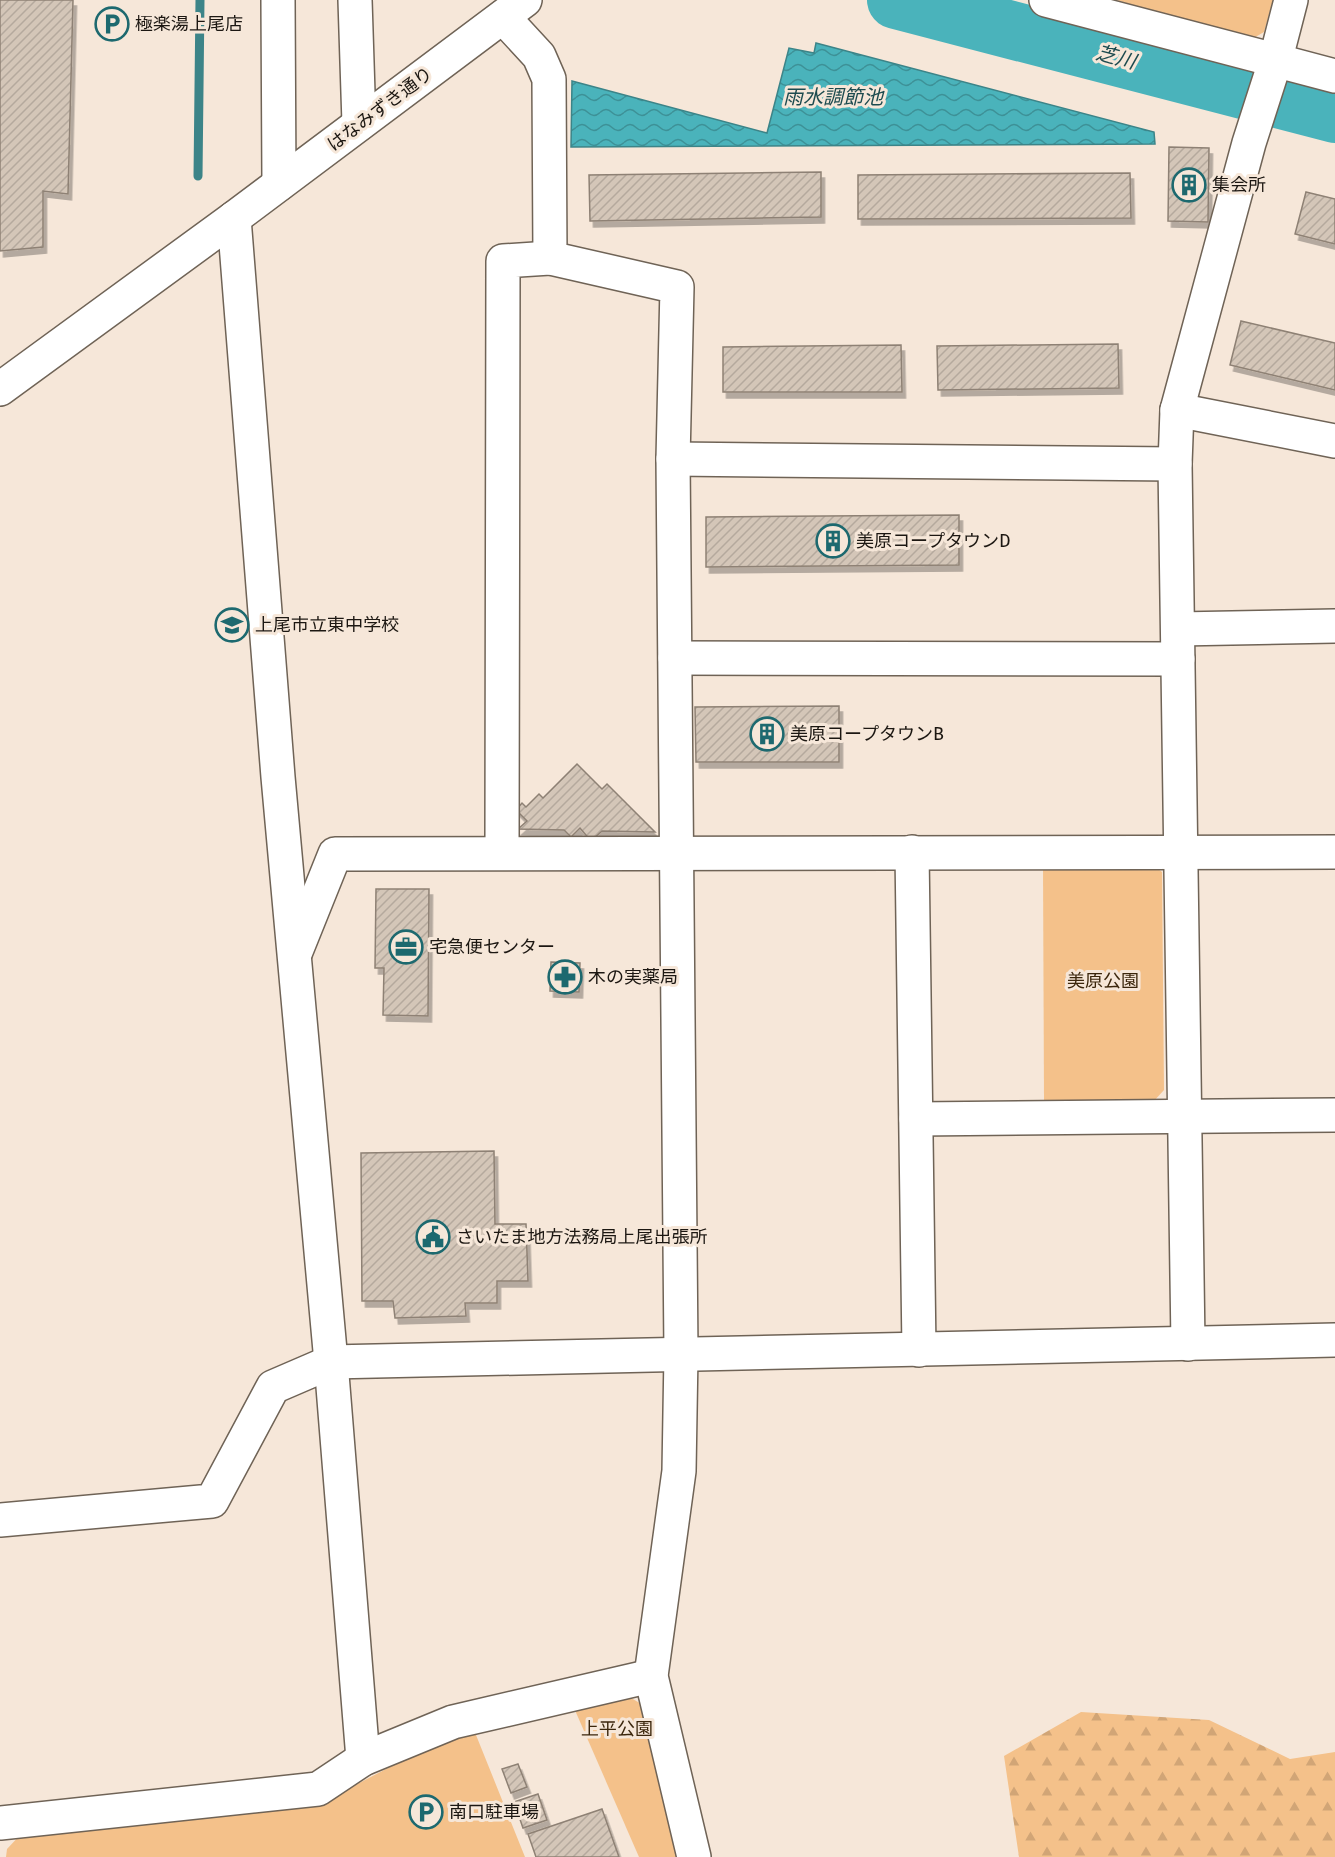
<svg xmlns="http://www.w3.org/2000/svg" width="1335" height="1857" viewBox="0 0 1335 1857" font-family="'Fira Sans','Noto Sans JP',sans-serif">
	<defs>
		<pattern id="forest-firs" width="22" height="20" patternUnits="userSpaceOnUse" patternTransform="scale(1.5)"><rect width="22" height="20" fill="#f4c18a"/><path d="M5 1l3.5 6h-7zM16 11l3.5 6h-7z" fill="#d1a576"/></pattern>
		<pattern id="water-waves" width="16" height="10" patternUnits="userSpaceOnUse" patternTransform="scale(1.5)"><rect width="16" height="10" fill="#4ab3bb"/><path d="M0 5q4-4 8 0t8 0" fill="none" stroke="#3d9197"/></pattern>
		<pattern id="building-hatch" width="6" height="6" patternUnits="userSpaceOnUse" patternTransform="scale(1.5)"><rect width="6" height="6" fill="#d4c6b8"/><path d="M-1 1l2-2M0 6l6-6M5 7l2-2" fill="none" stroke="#b5a99d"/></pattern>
		<filter id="shadow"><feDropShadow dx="3.5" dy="6" stdDeviation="0" flood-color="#0004"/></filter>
	</defs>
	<rect width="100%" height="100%" fill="#f6e7d9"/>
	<!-- forest -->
	<polygon fill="url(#forest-firs)" points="1081,1712 1209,1720 1290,1759 1335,1752 1335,1857 1019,1857 1004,1756"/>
	<!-- park -->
	<g fill="#f4c18a">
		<polygon points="1116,0 1273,0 1264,32 1252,39"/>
		<polygon points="1150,863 1162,872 1164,1090 1153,1102 1044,1101 1043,864"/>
		<polygon points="626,1695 643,1705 678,1857 639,1857 574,1708"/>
		<polygon points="474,1730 525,1857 6,1857 7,1849 23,1832 321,1803 386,1769 461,1733"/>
	</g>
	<!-- water -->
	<polygon fill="url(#water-waves)" stroke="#3c8488" stroke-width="1.5" points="816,43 1154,132 1155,144 571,147 572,81 767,133 789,48 814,53"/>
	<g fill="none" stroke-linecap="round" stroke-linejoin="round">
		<!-- stream -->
		<polyline stroke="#3c8488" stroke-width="9" points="198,176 200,0"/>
		<!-- river -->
		<polyline stroke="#4ab3bb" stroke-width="58" points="896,0 1335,114"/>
	</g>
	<!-- building -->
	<g fill="url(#building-hatch)" stroke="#8e8174" stroke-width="1.5" filter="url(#shadow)">
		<polygon points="0,0 73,0 68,194 43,191 43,247 0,251"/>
		<polygon points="1169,147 1209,148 1208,222 1168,221"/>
		<polygon points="821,172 821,217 590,221 589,175"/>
		<polygon points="1130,173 1131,218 858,219 858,175"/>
		<polygon points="1306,192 1335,199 1335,244 1295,234"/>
		<polygon points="1241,321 1335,343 1335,390 1230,365"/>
		<polygon points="1118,344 1119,388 938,390 937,346"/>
		<polygon points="901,345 902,392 723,392 723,347"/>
		<polygon points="959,515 959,565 706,567 706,517"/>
		<polygon points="839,706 839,762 696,762 695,707"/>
		<polygon points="577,764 602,789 607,784 655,832 602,831 591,841 580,828 571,837 564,830 518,829 527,821 516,810 522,803 526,807 539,794 543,798"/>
		<polygon points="376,889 429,889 428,1016 383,1015 384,968 375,968"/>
		<polygon points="551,962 580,963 579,992 550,991"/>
		<polygon points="494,1151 495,1224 526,1224 528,1281 497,1281 497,1303 465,1303 466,1316 395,1318 393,1301 362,1301 361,1153"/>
		<polygon points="518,1764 527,1787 511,1793 502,1769"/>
		<polygon points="538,1794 547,1820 523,1828 514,1802"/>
		<polygon points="602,1809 619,1857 536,1857 528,1834"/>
	</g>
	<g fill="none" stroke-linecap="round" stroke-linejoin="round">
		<!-- minor casing -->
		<g stroke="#6f6356" stroke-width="36">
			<g id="minor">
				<polyline points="278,0 279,184"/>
				<polyline points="355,0 359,124"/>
				<polyline points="1046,0 1335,76"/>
				<polyline points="503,17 539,56 549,79 550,258 677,287 673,459 681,1354 679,1471 651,1676 694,1857"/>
				<polyline points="234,218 278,777 331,1362 363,1759"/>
				<polyline points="0,389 234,218 525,0"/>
				<polyline points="1177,410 1335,441"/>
				<polyline points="673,459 1175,464"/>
				<polyline points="1178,629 1335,626"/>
				<polyline points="675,658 1178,659"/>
				<polyline points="912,852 919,1350"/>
				<polyline points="502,853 503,261 550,258"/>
				<polyline points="296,951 335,854 1335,852"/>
				<polyline points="916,1119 1335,1115"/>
				<polyline points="1188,1344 1175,464 1177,410 1249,143 1275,62 1291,0"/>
				<polyline points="0,1520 212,1501 273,1387 331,1362 1335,1340"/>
				<polyline points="0,1823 318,1789 363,1759 453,1722 651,1676"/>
			</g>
		</g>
		<!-- minor -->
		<use href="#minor" stroke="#fff" stroke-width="33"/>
	</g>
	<!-- icons -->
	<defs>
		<g id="parking-ring" transform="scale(1.725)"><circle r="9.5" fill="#f6e7d9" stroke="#1d696f" stroke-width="1.5"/><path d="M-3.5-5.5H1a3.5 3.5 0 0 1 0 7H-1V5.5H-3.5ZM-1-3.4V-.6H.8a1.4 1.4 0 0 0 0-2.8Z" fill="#1d696f"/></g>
		<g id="building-ring" transform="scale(1.725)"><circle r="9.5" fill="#f6e7d9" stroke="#1d696f" stroke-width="1.5"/><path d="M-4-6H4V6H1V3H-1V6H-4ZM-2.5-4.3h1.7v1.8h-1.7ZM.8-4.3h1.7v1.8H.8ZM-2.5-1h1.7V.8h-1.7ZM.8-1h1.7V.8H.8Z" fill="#1d696f"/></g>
		<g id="school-ring" transform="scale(1.725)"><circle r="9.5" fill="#f6e7d9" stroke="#1d696f" stroke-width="1.5"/><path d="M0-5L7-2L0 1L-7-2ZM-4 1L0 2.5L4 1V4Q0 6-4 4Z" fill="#1d696f"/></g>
		<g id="office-ring" transform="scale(1.725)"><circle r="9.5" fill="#f6e7d9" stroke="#1d696f" stroke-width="1.5"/><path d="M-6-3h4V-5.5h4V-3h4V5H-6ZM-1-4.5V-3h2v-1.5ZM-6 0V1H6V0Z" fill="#1d696f"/></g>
		<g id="pharmacy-ring" transform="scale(1.725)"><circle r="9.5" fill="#f6e7d9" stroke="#1d696f" stroke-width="1.5"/><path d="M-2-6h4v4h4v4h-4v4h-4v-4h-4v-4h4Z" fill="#1d696f"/></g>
		<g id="civic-ring" transform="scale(1.725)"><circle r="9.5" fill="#f6e7d9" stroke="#1d696f" stroke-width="1.5"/><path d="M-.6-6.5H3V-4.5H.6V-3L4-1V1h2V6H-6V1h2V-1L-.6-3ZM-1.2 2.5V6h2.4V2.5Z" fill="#1d696f"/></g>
	</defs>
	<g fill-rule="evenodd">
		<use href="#parking-ring" x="112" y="24"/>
		<use href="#building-ring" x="1189" y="185"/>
		<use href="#building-ring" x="833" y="541"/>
		<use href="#school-ring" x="232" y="625"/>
		<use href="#building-ring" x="767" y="734"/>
		<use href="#office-ring" x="406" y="947"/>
		<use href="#pharmacy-ring" x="565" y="977"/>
		<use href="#civic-ring" x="433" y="1237"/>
		<use href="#parking-ring" x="426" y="1812"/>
	</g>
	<g text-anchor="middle" stroke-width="6" stroke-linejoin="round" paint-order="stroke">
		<!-- poi labels -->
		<g font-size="18" fill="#1c1712" stroke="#f6e7d9" text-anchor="start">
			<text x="135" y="30">極楽湯上尾店</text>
			<text x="1212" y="191">集会所</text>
			<text x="856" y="547">美原コープタウンD</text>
			<text x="255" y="631">上尾市立東中学校</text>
			<text x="790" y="740">美原コープタウンB</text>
			<text x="429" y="953">宅急便センター</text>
			<text x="588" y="983">木の実薬局</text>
			<text x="456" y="1243">さいたま地方法務局上尾出張所</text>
			<text x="449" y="1818">南口駐車場</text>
		</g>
		<!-- street labels -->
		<g font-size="18" fill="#1c1712" stroke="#f6e7d9">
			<text transform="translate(380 109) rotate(-37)" y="6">はなみずき通り</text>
		</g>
		<!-- park labels -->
		<g font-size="18" fill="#3b260c" stroke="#f6e7d9">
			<text x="1103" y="987">美原公園</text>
			<text x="617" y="1735">上平公園</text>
		</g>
		<!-- water labels -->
		<g font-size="20" font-style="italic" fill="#1d4b4f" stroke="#f6e7d9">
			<text transform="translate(1116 57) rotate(15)" y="7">芝川</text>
			<text x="833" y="104">雨水調節池</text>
		</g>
	</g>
</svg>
